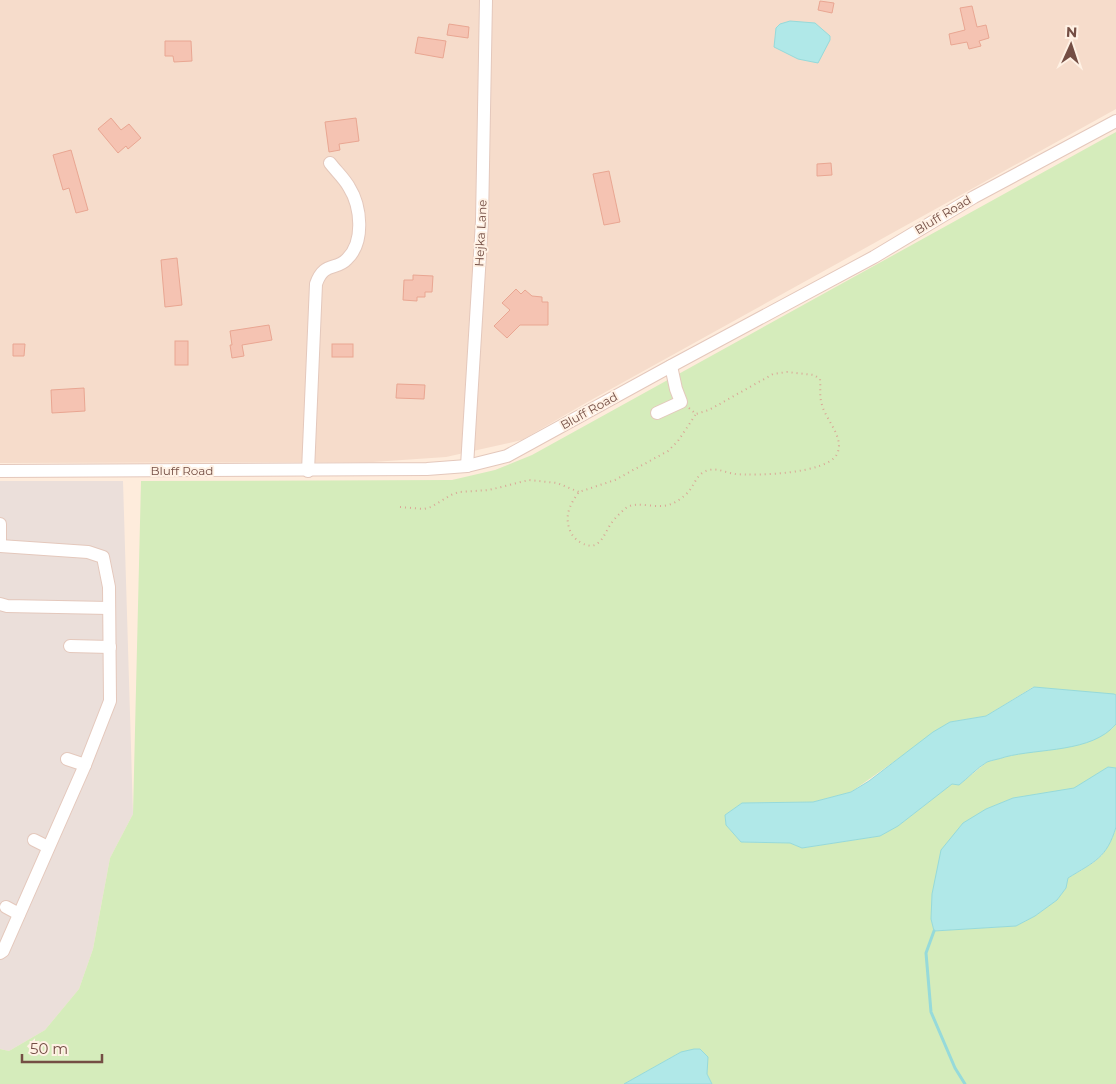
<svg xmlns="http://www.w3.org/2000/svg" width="1116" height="1084" viewBox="0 0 1116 1084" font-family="Montserrat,sans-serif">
	<rect width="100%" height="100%" fill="#feecdc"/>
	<!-- residential -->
	<polygon fill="#f6dccb" points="0,0 1116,0 1116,109 584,404 522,440 446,457 373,462 0,463"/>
	<!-- industrial -->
	<polygon fill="#ebdfda" points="0,481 123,481 133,814 110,858 93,949 79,989 45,1030 9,1051 0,1049"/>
	<!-- green -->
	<path fill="#d5ecbb" d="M 1116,132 L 1116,695 L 1033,687 L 986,716 L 950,722 L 851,792 L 813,802 L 742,803 L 725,815 L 726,825 L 741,842 L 790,843 L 802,848 L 880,836 L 898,826 L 952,784 L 959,785 L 987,762 L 1112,729 L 1116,724 L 1116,768 L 1108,767 L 1074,789 L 1013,798 L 986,809 L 932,894 L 931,919 L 934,931 L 1016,926 L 1035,916 L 1057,900 L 1066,888 L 1068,878 C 1094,863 1107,858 1116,827 L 1116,1084 L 712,1084 L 707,1074 L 708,1057 L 681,1052 L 624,1084 L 0,1084 L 0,1049 L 9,1051 L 45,1030 L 79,989 L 93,949 L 110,858 L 133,814 L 141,481 L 452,480 L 495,470 L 532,455 Z"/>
	<!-- water -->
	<g fill="#b0e8e8" stroke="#96dada">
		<polygon points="790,21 815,23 830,36 830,40 818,63 798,59 774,47 776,28 780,24"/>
		<path d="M 1034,687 L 1114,694 L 1116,695 L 1116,724 C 1092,753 1039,748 1005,757 C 1000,759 992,760 987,762 C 977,768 968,778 959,785 L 952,784 L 898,826 L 880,836 L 802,848 L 790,843 L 741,842 L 726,825 L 725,815 L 742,803 L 813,802 L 851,792 L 869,781 L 933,732 L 950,722 L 986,716 Z"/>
		<path d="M 1108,767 L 1116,768 L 1116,827 C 1107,858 1094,862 1068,878 L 1066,888 L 1057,900 L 1035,916 L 1016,926 L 934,931 L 931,919 L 932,894 L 941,850 L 963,823 L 986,809 L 1013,798 L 1074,788 Z"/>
		<polygon points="694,1049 700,1049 708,1057 707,1074 712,1084 624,1084 681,1052"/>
	</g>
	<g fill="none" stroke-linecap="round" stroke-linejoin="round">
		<!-- stream -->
		<polyline stroke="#96dada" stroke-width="3" points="934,931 926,953 931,1012 955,1068 965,1084"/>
	</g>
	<!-- building -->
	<g fill="#f5c3b2" stroke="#e9a692">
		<polygon points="820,1 834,3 832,13 818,10"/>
		<polygon points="972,6 977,27 986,25 989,38 979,41 981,46 969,49 967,42 951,45 949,34 965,30 960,8"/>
		<polygon points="449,24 469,27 468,38 447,35"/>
		<polygon points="418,37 446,41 443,58 415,53"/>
		<polygon points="165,41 191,41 192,61 174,62 173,56 165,56"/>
		<polygon points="111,118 121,130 129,124 141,138 128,149 126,146 118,153 98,129"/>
		<polygon points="356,118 359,141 339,144 340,150 329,152 325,122"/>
		<polygon points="71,150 88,210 76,213 69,188 63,190 53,155"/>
		<polygon points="831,163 832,175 817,176 817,164"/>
		<polygon points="609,171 620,222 604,225 593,174"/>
		<polygon points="177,258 182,305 165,307 161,260"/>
		<polygon points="413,275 433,276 432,292 425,292 425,297 417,297 417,301 403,300 404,280 413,280"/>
		<polygon points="516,289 521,294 525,290 532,296 542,297 542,302 548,302 548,325 520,325 507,338 494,326 510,310 502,303"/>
		<polygon points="269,325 272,340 242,345 244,356 232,358 230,345 232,345 230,331"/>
		<rect x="175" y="341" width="13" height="24"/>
		<polygon points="13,344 25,344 24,356 13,356"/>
		<rect x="332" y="344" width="21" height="13"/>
		<polygon points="397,384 425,385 424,399 396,398"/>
		<polygon points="84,388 85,411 52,413 51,390"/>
	</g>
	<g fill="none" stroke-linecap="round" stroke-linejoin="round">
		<!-- minor casing -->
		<g stroke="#e4c8bc" stroke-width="14">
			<g id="minor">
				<polyline points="657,413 681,402 676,389 671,366"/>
				<polyline points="467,466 482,221 486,0"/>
				<polyline points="0,471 427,469 467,466 507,456 671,366 874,257 974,197 1116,121"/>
				<path d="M 308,471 L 316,284 C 324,261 336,271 347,259 C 365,242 361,206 349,187 C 344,178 336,171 330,163"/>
				<polyline points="0,524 0,546"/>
				<polyline points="0,546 88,552 103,557 109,587 110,701 85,765 3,951 0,953"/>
				<polyline points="0,604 7,606 109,608"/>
				<polyline points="70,646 110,647"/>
				<polyline points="67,759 85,765"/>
				<polyline points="34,840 48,847"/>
				<polyline points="6,907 19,914"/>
			</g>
		</g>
		<!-- path -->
		<g stroke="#d9a796" stroke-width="2" stroke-dasharray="1 4" stroke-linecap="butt">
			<path d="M 689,408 L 696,414 L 709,410 L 773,374 L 787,372 L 814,375 L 820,379 C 821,388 819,396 822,405 C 826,420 845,438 837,454 C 827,474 756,476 735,474 C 727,473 718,468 709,470 C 697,473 696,482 689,491 C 685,496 677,502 671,504 C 658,510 636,500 626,508 C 621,512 614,519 610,525 C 603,537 598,553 580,542 C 573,538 569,531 568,523 C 566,512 572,501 579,492 L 615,480 L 668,451 L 678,441 L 696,414"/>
			<polyline points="400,507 424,509 431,507 451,495 459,492 489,490 529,480 557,483 579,492"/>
		</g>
		<!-- minor -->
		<use href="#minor" stroke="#fff" stroke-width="12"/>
	</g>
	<g text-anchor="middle" stroke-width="4" stroke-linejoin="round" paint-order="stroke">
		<!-- street labels -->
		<g font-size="12" fill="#744e44" stroke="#fff1e4">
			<text transform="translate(943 215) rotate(-31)" y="4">Bluff Road</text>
			<text transform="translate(481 233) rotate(-87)" y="4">Hejka Lane</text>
			<text transform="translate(589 411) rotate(-29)" y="4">Bluff Road</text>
			<text x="182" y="475">Bluff Road</text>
		</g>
	</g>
	<!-- north arrow -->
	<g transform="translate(1071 45) rotate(3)" stroke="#fff1e4" stroke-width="4" paint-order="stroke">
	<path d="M0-4L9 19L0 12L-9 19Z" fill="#744e44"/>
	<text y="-8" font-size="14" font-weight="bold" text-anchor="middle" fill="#744e44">N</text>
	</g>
	<!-- scale -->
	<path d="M22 1054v8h80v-8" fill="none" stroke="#744e44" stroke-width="2.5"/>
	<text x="30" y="1054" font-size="15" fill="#744e44" stroke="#fff1e4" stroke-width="4" paint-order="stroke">50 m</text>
</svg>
